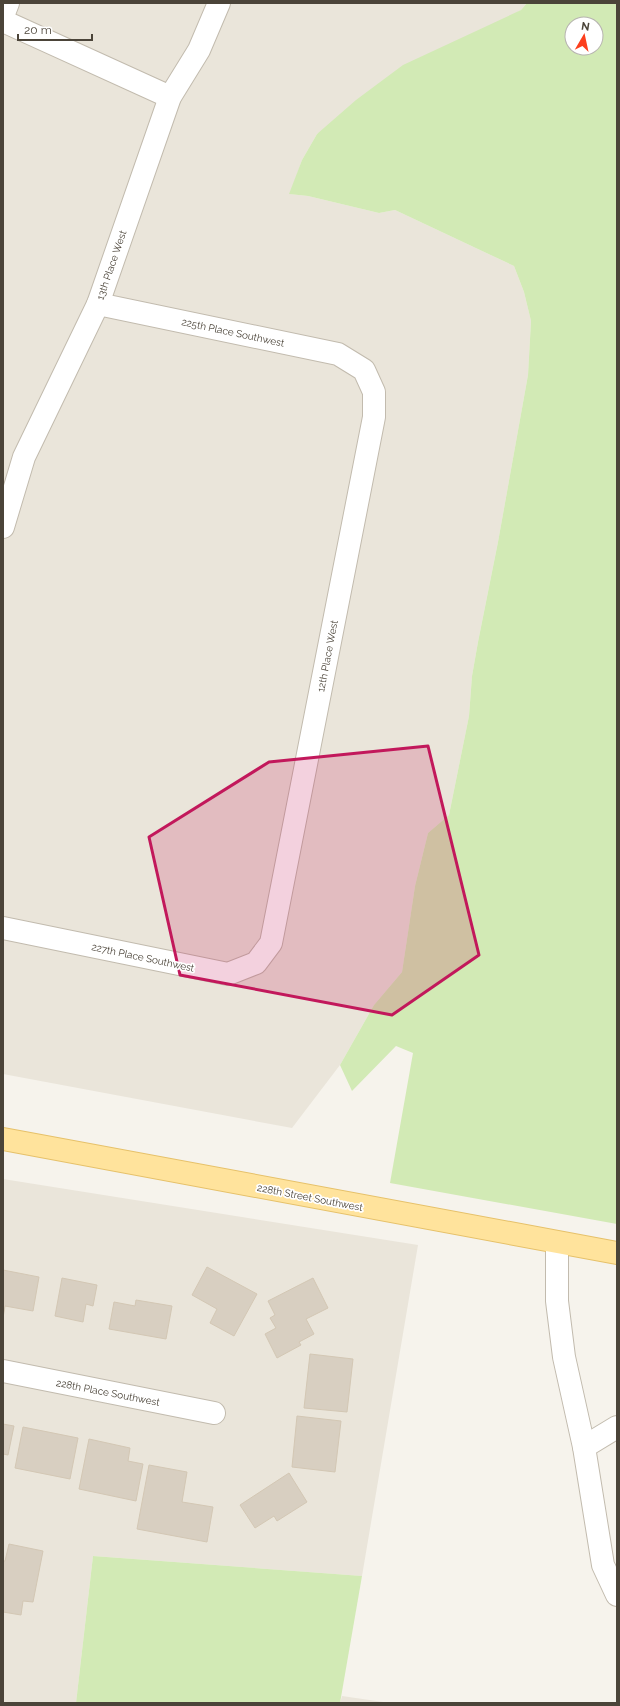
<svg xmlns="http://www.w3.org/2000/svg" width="620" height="1706" viewBox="0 0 620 1706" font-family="Raleway,sans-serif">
	<rect width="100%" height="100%" fill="#f6f3ec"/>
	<!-- residential -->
	<g fill="#eae5da">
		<polygon points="3,3 527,3 521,10 317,134 302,160 290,194 308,196 379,213 395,210 514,266 524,292 531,321 528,375 498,542 478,642 472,676 469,716 449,815 428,833 415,886 402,972 374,1005 340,1065 292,1128 3,1074"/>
		<polygon points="3,1179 418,1245 362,1576 93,1556 76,1703 3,1703"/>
		<polygon points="342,1696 390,1703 340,1703"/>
	</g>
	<!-- green -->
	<g fill="#d2eab5" fill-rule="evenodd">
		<path d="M 527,3 L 617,3 L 617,1224 L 390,1183 L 413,1053 L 396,1046 L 352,1091 L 340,1065 L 374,1005 L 402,972 L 415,886 L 428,833 L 449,815 L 469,716 L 472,676 L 478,642 L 498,542 L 528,375 L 531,321 L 524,292 L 514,266 L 395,210 L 379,213 L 308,196 L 289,194 L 302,160 L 317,134 L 356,100 L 403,65 L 521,10 ZM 572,24 L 596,24 L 596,48 L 572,48 Z"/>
		<polygon points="93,1556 362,1576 340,1703 76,1703"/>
	</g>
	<!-- building -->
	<g fill="#d8cfc1" stroke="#d3c7b4">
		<polygon points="207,1267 257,1294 234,1336 210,1323 217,1309 192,1295"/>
		<polygon points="3,1270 39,1277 33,1311 5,1306 3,1318"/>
		<polygon points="62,1278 97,1285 93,1306 86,1304 83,1322 55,1316"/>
		<polygon points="313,1278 328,1308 306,1319 314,1334 299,1342 301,1345 277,1358 265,1334 276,1328 270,1318 275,1315 268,1301"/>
		<polygon points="136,1300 172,1306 166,1339 109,1329 114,1302 135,1306"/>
		<polygon points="310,1354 353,1359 347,1412 304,1408"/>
		<polygon points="297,1416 341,1421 335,1472 292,1467"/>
		<polygon points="3,1424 14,1426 8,1455 3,1454"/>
		<polygon points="23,1427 78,1438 70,1479 15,1468"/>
		<polygon points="89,1439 130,1448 128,1461 143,1464 136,1501 79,1489"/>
		<polygon points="149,1465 187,1472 182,1502 213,1507 207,1542 137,1529"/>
		<polygon points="289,1473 307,1502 277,1521 274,1516 255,1528 240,1505"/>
		<polygon points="9,1544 43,1551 33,1602 23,1601 21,1615 3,1612 3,1561 5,1561"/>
	</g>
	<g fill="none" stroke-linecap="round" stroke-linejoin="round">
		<!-- minor casing -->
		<g stroke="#c2bbae" stroke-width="24">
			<g id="minor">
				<polyline points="3,16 8,3"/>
				<polyline points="3,21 170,97"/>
				<polyline points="3,527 24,457 98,304 170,97 199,50 219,3"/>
				<polyline points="3,928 228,974 256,963 271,943 374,417 374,392 364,370 338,354 98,304"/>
				<polyline points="557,1243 557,1301 564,1357 584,1447 603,1565 617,1595"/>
				<polyline points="3,1371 214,1413"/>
				<polyline points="584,1447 617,1427"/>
			</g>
		</g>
		<!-- major casing -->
		<g stroke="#e6c16a" stroke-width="24">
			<polyline id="major" points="3,1139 617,1253"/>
		</g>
		<!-- minor -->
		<use href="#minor" stroke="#fff" stroke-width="22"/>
		<!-- major -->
		<use href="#major" stroke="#ffe39c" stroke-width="22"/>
	</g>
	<!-- marked area -->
	<path fill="#c2185b" fill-opacity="0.2" stroke="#c2185b" stroke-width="3" stroke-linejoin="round" d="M 428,746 L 479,955 L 392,1015 L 180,975 L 149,837 L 269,762 Z"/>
	<g text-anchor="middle" stroke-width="3.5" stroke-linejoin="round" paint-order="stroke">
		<!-- street labels -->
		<g font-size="10" fill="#4b4439" stroke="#fff">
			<text transform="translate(111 265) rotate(-71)" y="4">13th Place West</text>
			<text transform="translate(233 332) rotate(12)" y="4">225th Place Southwest</text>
			<text transform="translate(327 656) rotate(-79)" y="4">12th Place West</text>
			<text transform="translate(143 957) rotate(12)" y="4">227th Place Southwest</text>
			<text transform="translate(310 1197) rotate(11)" y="4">228th Street Southwest</text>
			<text transform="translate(108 1392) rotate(11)" y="4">228th Place Southwest</text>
		</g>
	</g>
	<!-- border -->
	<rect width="620" height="1706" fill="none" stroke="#4b4439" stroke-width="8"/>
	<!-- north arrow -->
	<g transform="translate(584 36) rotate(9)"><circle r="19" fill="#ffffff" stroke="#b7b4b0"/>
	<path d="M0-3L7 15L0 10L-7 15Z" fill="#fc3f1d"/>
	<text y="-6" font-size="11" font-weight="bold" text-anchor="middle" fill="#4b4439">N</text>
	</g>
	<!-- scale -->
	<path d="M18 34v6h74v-6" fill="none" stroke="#4b4439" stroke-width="2"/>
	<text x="24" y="34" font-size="12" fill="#4b4439" stroke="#ffffff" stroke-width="3" paint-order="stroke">20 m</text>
</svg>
